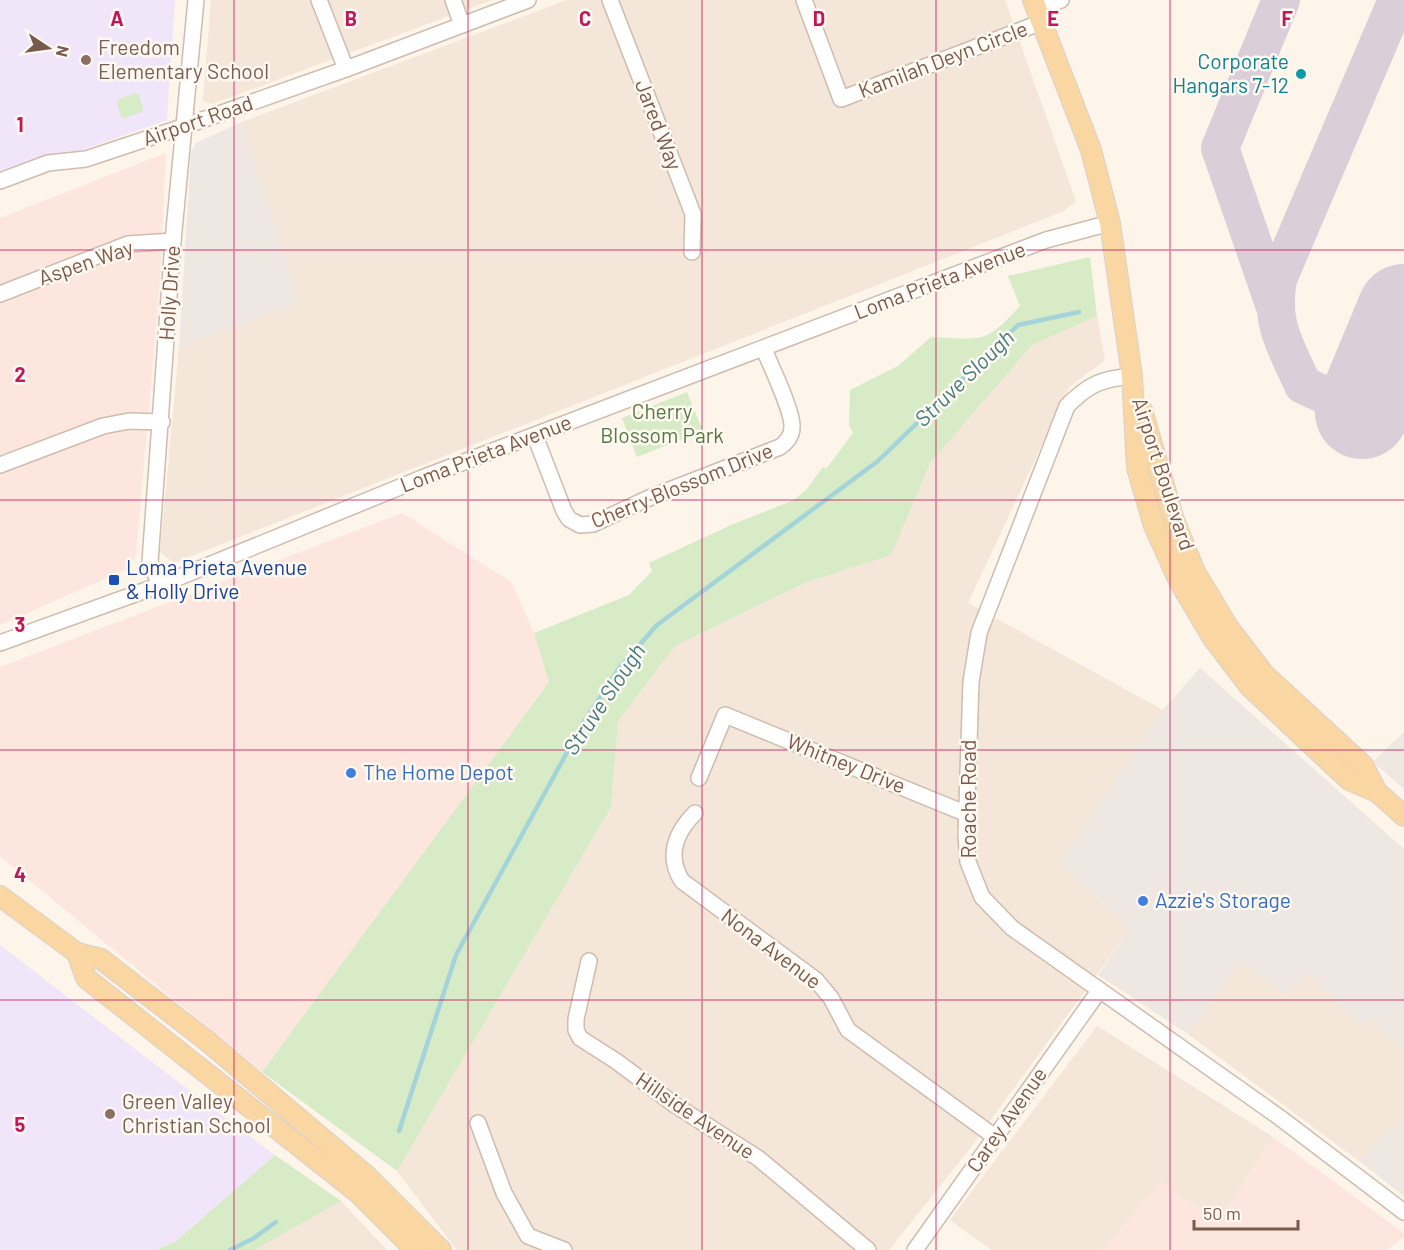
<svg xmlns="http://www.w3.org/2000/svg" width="1404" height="1250" viewBox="0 0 1404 1250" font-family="Barlow,sans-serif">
	<rect width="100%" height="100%" fill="#fdf4ea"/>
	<!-- residential -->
	<g fill="#f4e6d8">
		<polygon points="211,0 492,0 212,104 203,101"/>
		<polygon points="567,0 1005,0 1076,201 1064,211 174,563 160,552 179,348 299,302 242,122"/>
		<polygon points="1097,316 1105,360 1069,387 968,603 1163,710 1059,863 1131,928 968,1151 889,1250 457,1250 397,1171 611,807 618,721 675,646 807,582 891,554 929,463 1032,345"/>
		<polygon points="1240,960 1273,985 1284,996 1309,972 1360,1026 1369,1017 1404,1050 1404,1117 1359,1161 1188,1034"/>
		<polygon points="1097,1026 1273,1137 1218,1222 1161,1182 1103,1250 992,1250 950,1220"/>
		<polygon points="341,1201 387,1250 255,1250"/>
	</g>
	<!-- commercial -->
	<g fill="#fde6de">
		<polygon points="166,153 160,278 136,556 127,569 0,625 0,218"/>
		<polygon points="402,513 511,582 534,633 549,682 262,1072 0,856 0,667"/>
		<polygon points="1273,1137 1404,1233 1404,1237 1386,1250 1103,1250 1161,1182 1218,1222"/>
	</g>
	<!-- industrial -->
	<g fill="#eee7e2">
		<polygon points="242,122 299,302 179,348 191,153 196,143"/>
		<polygon points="1200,668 1404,849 1404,1050 1370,1018 1360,1026 1309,973 1284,996 1273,985 1240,961 1188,1034 1098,975 1131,928 1059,863 1163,710"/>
		<polygon points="1404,732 1404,789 1373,762"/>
		<polygon points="1404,1117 1404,1196 1359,1161"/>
	</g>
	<!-- education -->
	<g fill="#f1e6f9">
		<polygon points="0,0 175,0 167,120 0,179"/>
		<polygon points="0,945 165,1072 275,1155 175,1242 156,1250 0,1250"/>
	</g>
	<!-- green -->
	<g fill="#d7ebc7">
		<polygon points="135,93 139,95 144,111 122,119 117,104 119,99"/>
		<path d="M 1090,257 L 1097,316 L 1032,345 L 930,463 L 891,555 L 807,582 L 675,646 L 618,721 L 611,807 L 397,1171 L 262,1072 L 549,682 L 534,633 L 629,595 L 652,571 L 649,563 L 731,525 L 794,500 L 807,489 L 823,467 L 826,469 L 853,433 L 849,425 L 850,390 L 898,366 L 931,337 C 981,339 985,345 1020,306 L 1008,276 Z"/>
		<polygon points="687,392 703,431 637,457 622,418"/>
		<polygon points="275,1155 341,1201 255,1250 156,1250 175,1242"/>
	</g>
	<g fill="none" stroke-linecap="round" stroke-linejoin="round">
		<!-- stream -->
		<g stroke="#a4d3d9" stroke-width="4.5">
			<polyline points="399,1131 456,955 582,725 620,667 657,625 878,461 1018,325 1079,312"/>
			<polyline points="230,1250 254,1238 276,1222"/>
		</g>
		<!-- taxiway -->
		<g stroke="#daced9" stroke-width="38">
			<polyline points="1274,304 1220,148 1281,0"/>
			<path d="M 1362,412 L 1303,385 C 1285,344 1270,325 1278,279 L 1397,0"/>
		</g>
		<!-- runway -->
		<polyline stroke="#daced9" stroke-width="94" points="1362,412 1404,311"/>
		<!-- minor casing -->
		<g stroke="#cfbcae" stroke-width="18">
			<g id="minor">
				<polyline points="319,0 346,69"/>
				<polyline points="453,0 462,25"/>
				<polyline points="610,0 693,214 692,252"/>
				<polyline points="804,0 841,99 1042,22"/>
				<polyline points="1037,10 1061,0"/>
				<polyline points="0,181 48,163 86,159 185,126 346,69 528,0"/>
				<polyline points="0,294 128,244 173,241"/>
				<path d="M 1132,376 C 1101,379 1089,384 1067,406 L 979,633 L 971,682 L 966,835 L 968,862 L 982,897 L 1012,928 L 1279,1117 L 1404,1212"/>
				<path d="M 535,436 L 564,511 L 569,519 L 580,525 L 593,524 L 649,498 L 780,447 C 787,442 792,436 792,427 C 793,411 771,367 764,349"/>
				<polyline points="0,465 103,426 129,421 162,422"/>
				<polyline points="160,585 150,562 173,241 196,0"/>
				<polyline points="0,643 160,585 422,478 1046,240 1110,223"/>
				<polyline points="699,778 725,715 967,814"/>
				<path d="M 695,813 C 676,832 666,856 682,881 L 816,980 L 831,998 L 848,1030 L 995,1137"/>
				<polyline points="589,961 576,1019 576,1030 580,1038 616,1061 675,1105 758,1158 868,1250"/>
				<polyline points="478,1123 504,1193 528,1236 564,1250"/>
				<polyline points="915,1250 1099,991"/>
			</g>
		</g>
		<!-- major casing -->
		<g stroke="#d9d1cd" stroke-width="22">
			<g id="major">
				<polyline points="1033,0 1091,150 1110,223 1132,376 1137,468 1154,526 1179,581 1212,637 1250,687 1349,780 1377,792 1404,816"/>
				<polyline points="1142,410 1174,520 1195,572 1228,627 1264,674 1363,765 1377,792"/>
				<polyline points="0,896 77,953 101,959 207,1041 368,1177 441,1250"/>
				<polyline points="77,953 86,978 357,1192 415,1250"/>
			</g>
		</g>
		<!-- minor -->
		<use href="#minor" stroke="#fff" stroke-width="15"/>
		<!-- major -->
		<use href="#major" stroke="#fad6a3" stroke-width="20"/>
	</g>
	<!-- grid -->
	<path fill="none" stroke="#c2185b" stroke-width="1.5" stroke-opacity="0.55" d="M 234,0 L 234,1250M 468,0 L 468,1250M 702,0 L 702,1250M 936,0 L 936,1250M 1170,0 L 1170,1250M 0,250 L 1404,250M 0,500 L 1404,500M 0,750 L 1404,750M 0,1000 L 1404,1000"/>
	<!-- markers -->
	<g fill="#8d6e63" stroke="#fff9f1" stroke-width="2">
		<circle cx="86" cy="60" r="6"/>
		<circle cx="110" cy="1114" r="6"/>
	</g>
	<circle fill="#0f9aa8" stroke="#fff9f1" stroke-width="2" cx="1301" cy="74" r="6"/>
	<rect fill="#1a4fb4" stroke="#fff9f1" stroke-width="2" x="108" y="574" width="12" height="12" rx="3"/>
	<g fill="#3f7fe0" stroke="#fff9f1" stroke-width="2">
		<circle cx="351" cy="773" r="6"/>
		<circle cx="1143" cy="901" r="6"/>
	</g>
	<g text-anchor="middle" stroke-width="5" stroke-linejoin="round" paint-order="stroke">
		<!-- education labels -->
		<g font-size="21" fill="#785e54" stroke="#fff9f1" text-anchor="start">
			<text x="98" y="55">Freedom<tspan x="98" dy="24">Elementary School</tspan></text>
			<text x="122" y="1109">Green Valley<tspan x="122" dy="24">Christian School</tspan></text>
		</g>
		<!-- street labels -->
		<g font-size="21" fill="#785a4c" stroke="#fff9f1">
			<text transform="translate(943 60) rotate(-21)" y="7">Kamilah Deyn Circle</text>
			<text transform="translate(198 121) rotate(-19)" y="7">Airport Road</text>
			<text transform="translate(658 125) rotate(69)" y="7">Jared Way</text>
			<text transform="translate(86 263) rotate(-19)" y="7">Aspen Way</text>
			<text transform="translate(940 281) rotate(-21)" y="7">Loma Prieta Avenue</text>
			<text transform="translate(170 293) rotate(-86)" y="7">Holly Drive</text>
			<text transform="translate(486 454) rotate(-21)" y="7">Loma Prieta Avenue</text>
			<text transform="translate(1163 474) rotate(72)" y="7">Airport Boulevard</text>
			<text transform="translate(682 486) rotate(-22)" y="7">Cherry Blossom Drive</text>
			<text transform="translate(846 764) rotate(22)" y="7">Whitney Drive</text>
			<text transform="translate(969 799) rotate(-90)" y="7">Roache Road</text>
			<text transform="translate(771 949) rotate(37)" y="7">Nona Avenue</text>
			<text transform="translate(695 1116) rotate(34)" y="7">Hillside Avenue</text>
			<text transform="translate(1007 1120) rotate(-55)" y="7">Carey Avenue</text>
		</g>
		<!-- culture labels -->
		<g font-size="21" fill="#0d838f" stroke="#fff9f1" text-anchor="end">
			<text x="1289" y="69">Corporate<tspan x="1289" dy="24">Hangars 7-12</tspan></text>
		</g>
		<!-- park labels -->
		<g font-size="21" fill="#547841" stroke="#fff9f1">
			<text x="662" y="419">Cherry<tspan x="662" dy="24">Blossom Park</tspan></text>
		</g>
		<!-- transit labels -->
		<g font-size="21" fill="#164399" stroke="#fff9f1" text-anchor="start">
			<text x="126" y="575">Loma Prieta Avenue<tspan x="126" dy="24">&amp; Holly Drive</tspan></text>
		</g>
		<!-- shop labels -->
		<g font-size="21" fill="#366cbe" stroke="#fff9f1" text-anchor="start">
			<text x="363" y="780">The Home Depot</text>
			<text x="1155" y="908">Azzie's Storage</text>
		</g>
		<!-- water labels -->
		<g font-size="22" font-style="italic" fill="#437c83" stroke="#fff9f1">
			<text transform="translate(964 378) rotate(-44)" y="8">Struve Slough</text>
			<text transform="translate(604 699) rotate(-56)" y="8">Struve Slough</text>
		</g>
	</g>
	<g font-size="20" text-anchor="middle" font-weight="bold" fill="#c2185b" stroke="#fff9f1" stroke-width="5" stroke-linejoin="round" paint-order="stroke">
		<text x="117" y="26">A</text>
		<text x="351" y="26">B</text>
		<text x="585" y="26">C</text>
		<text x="819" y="26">D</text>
		<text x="1053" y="26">E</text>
		<text x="1287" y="26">F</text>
		<text x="20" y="132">1</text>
		<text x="20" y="382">2</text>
		<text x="20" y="632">3</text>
		<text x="20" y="882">4</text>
		<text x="20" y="1132">5</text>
	</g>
	<!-- north arrow -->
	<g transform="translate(48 48) rotate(103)" stroke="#fff9f1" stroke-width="4.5" paint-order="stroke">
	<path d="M0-4.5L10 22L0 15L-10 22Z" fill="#785a4c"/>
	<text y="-9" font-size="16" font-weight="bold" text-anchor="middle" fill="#785a4c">N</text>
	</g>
	<!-- scale -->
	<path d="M1194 1220v9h104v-9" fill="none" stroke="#785a4c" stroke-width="3"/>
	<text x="1203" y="1220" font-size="18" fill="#785a4c" stroke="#fff9f1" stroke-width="4.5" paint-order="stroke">50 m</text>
</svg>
